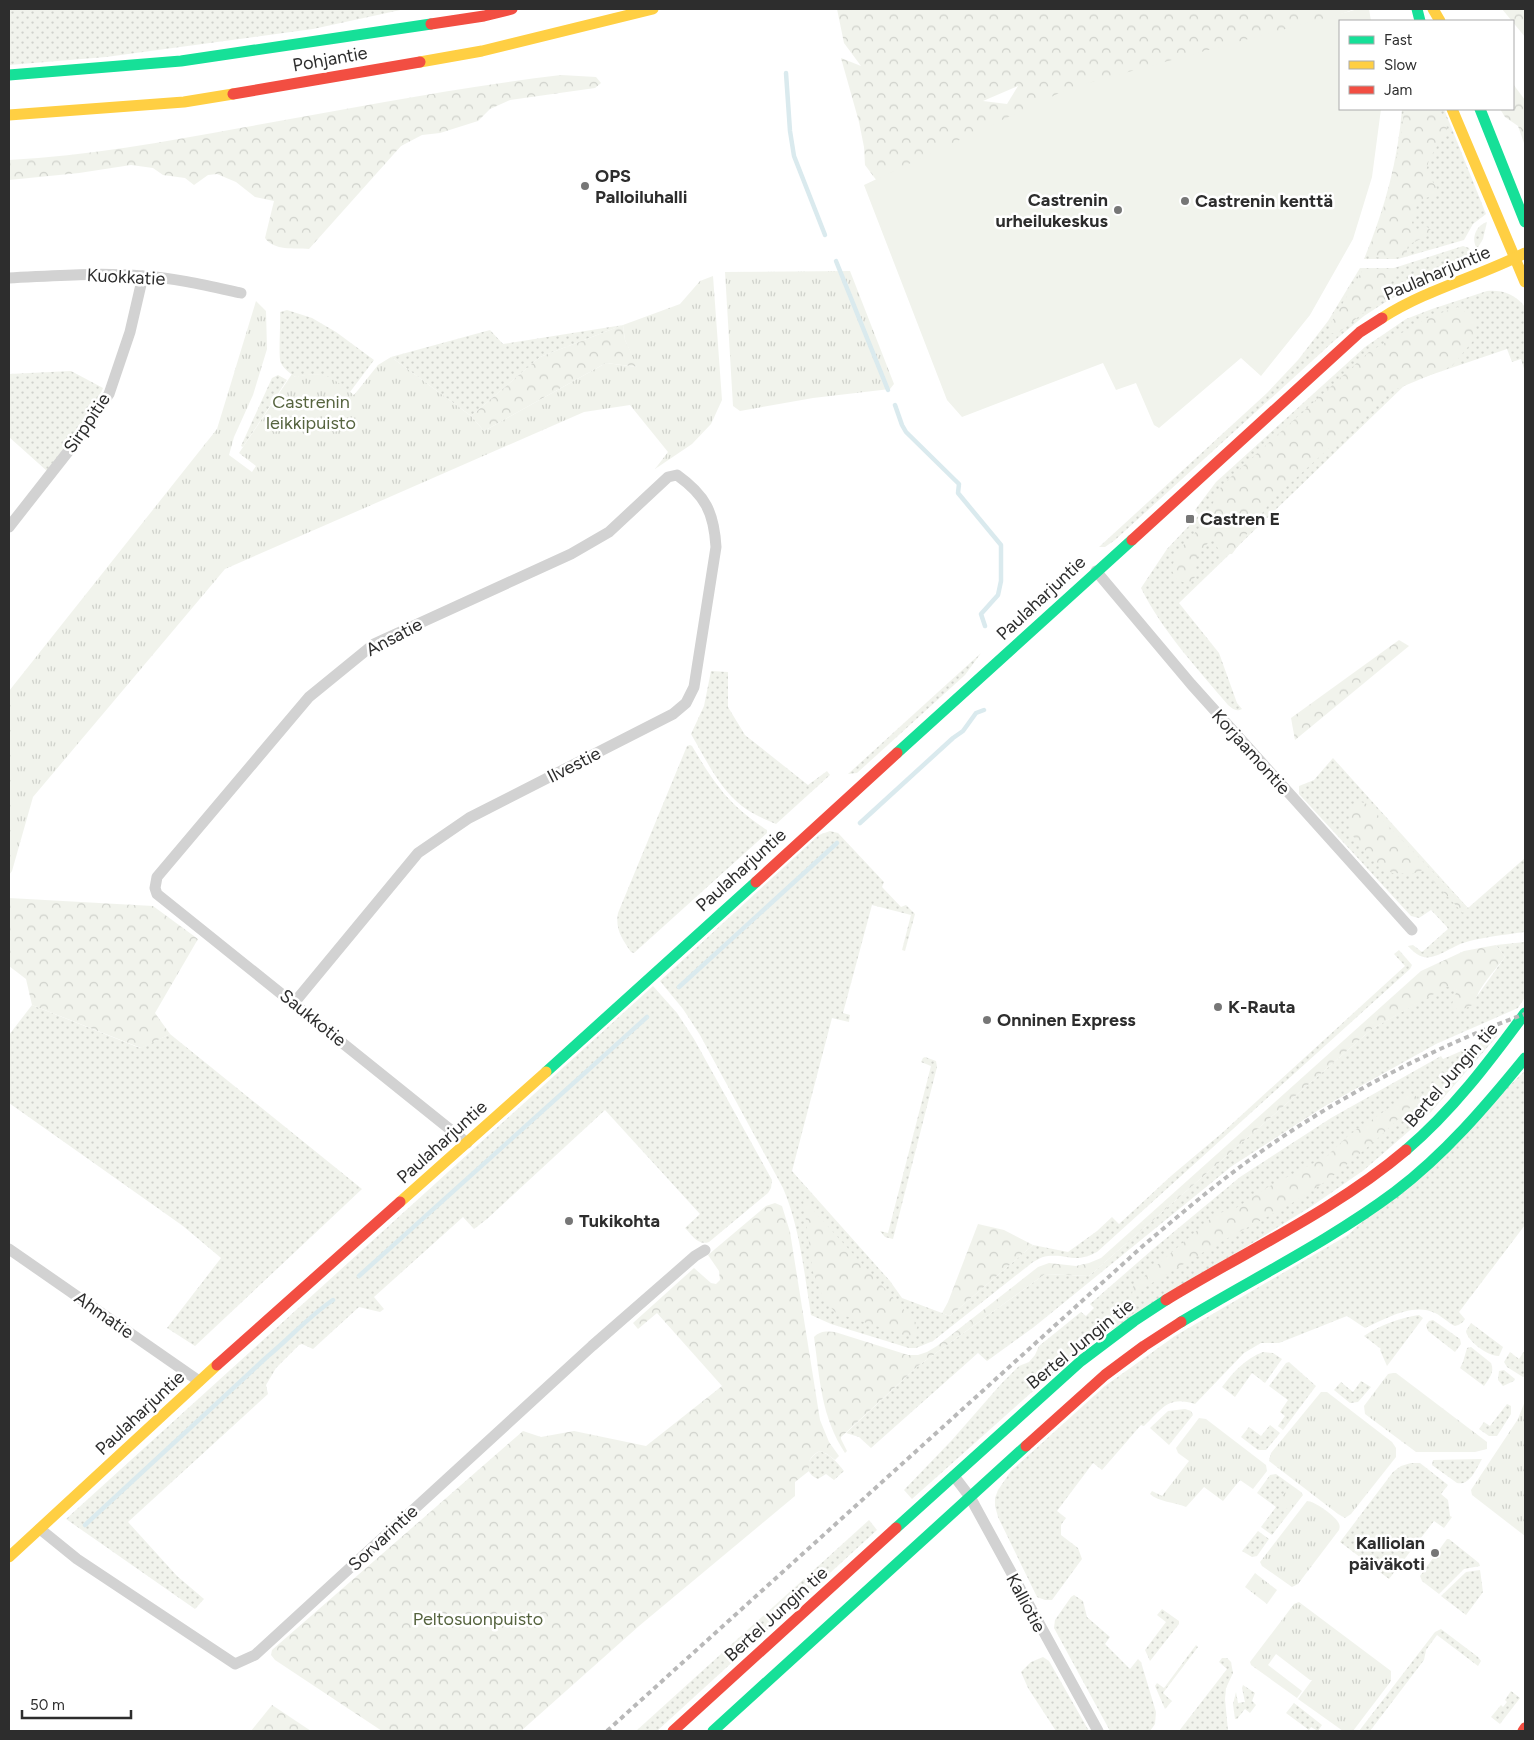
<svg xmlns="http://www.w3.org/2000/svg" width="1534" height="1740" viewBox="0 0 1534 1740" font-family="Figtree,sans-serif">
	<defs>
		<pattern id="grass-dots" width="8" height="8" patternUnits="userSpaceOnUse" patternTransform="scale(1.25)"><rect width="8" height="8" fill="#f1f3ec"/><path d="M2 2h.1M6 6h.1" fill="none" stroke="#cfd1cb" stroke-width="1.8" stroke-linecap="round"/></pattern>
		<pattern id="forest-crowns" width="20" height="18" patternUnits="userSpaceOnUse" patternTransform="scale(1.25)"><rect width="20" height="18" fill="#f1f3ec"/><path d="M2 6a3 3 0 1 1 6 0M12 15a3 3 0 1 1 6 0" fill="none" stroke="#cfd1cb"/></pattern>
		<pattern id="park-tufts" width="24" height="20" patternUnits="userSpaceOnUse" patternTransform="scale(1.25)"><rect width="24" height="20" fill="#f1f3ec"/><path d="M3 7l-1-3M5 7V3M7 7l1-3M15 17l-1-3M17 17v-4M19 17l1-3" fill="none" stroke="#cfd1cb"/></pattern>
	</defs>
	<rect width="100%" height="100%" fill="#fff"/>
	<!-- grass -->
	<g fill="url(#grass-dots)">
		<polygon points="9,9 405,9 313,29 106,57 9,65"/>
		<path d="M 1402,109 L 1444,109 L 1486,214 L 1473,224 L 1464,240 L 1398,259 L 1364,259 C 1384,211 1398,161 1402,109 Z"/>
		<path d="M 1487,222 L 1483,239 L 1477,249 C 1471,239 1475,226 1487,222 Z"/>
		<polygon points="1463,246 1469,248 1471,254 1384,303 1364,316 1334,341 1115,540 1105,547 1099,547 1267,393 1298,360 1328,321 1360,268 1394,268"/>
		<path d="M 1487,291 C 1503,290 1515,294 1525,307 L 1525,372 L 1521,359 L 1512,362 L 1507,349 L 1407,383 L 1179,603 L 1219,653 L 1237,703 L 1242,709 C 1236,712 1233,709 1228,705 C 1197,668 1163,632 1141,588 L 1167,549 L 1199,515 L 1195,510 L 1216,482 L 1365,347 L 1406,319 L 1432,309 Z"/>
		<path d="M 287,310 L 312,318 L 336,332 L 374,360 L 350,392 C 329,375 322,371 295,377 C 290,373 284,369 281,363 C 278,358 281,321 280,312 Z"/>
		<polygon points="623,325 540,357 471,416 391,357 490,330 503,344"/>
		<path d="M 71,371 L 103,388 C 92,414 65,447 47,471 L 9,437 L 9,374 Z"/>
		<polygon points="278,375 287,380 243,447 241,446 272,378"/>
		<polygon points="981,653 965,675 857,773 848,774"/>
		<path d="M 711,671 L 728,672 L 728,707 L 745,735 L 808,785 L 827,771 L 830,775 L 776,824 C 764,819 752,814 742,806 C 719,788 705,758 691,734 L 704,706 Z"/>
		<path d="M 690,745 L 692,746 C 715,785 729,805 767,830 L 767,833 L 634,953 L 631,952 C 622,939 615,929 618,913 L 687,746 Z"/>
		<path d="M 1333,758 L 1468,908 L 1525,858 L 1525,932 C 1503,935 1481,937 1460,944 C 1451,948 1441,955 1431,957 C 1422,959 1414,953 1408,946 L 1413,945 L 1422,952 L 1448,929 L 1447,927 L 1431,910 L 1419,918 L 1411,916 L 1299,794 L 1299,786 L 1314,780 Z"/>
		<path d="M 830,831 L 838,833 L 884,882 L 882,887 L 901,907 L 906,905 L 915,914 L 905,951 L 902,950 L 911,915 L 872,905 L 843,1013 L 850,1015 L 849,1022 L 832,1018 L 792,1171 L 890,1281 L 902,1298 L 950,1316 L 1033,1245 L 1068,1252 L 1097,1231 L 1112,1217 L 1119,1224 L 1171,1176 L 1222,1133 L 1405,966 L 1394,954 L 1399,950 L 1412,965 L 1410,969 L 1097,1252 C 1074,1264 1070,1254 1048,1256 C 1043,1256 1037,1260 1033,1262 L 933,1341 L 916,1348 L 909,1348 L 831,1324 L 811,1315 C 804,1272 800,1228 783,1188 L 700,1035 L 683,1009 L 660,981 L 819,835 Z"/>
		<polygon points="1525,942 1525,997 1518,1008 1436,1044 1325,1106 1232,1166 1034,1327 987,1361 978,1353 871,1448 859,1437 846,1433 918,1366 1045,1274 1089,1276 1372,1029 1448,985 1475,999 1505,957 1496,945"/>
		<path d="M 653,986 L 677,1013 L 694,1039 L 772,1180 L 771,1188 L 768,1193 L 709,1242 C 698,1246 692,1235 685,1228 L 700,1214 L 605,1110 L 487,1219 L 474,1229 L 463,1217 L 374,1297 L 384,1309 L 380,1312 L 359,1307 L 313,1349 L 302,1344 L 299,1345 L 276,1368 L 266,1385 L 268,1394 L 128,1522 L 177,1576 L 204,1599 L 195,1609 L 66,1519 Z"/>
		<polygon points="32,1005 140,1048 170,1034 362,1189 195,1346 167,1328 221,1258 183,1226 9,1103 9,1035"/>
		<polygon points="1498,1035 1431,1112 1364,1170 1312,1206 1079,1350 912,1499 904,1490 952,1440 1001,1384 1019,1366 1029,1362 1035,1355 1039,1346 1081,1312 1086,1316 1094,1308 1090,1304 1152,1250 1240,1177 1331,1118 1441,1056 1443,1059"/>
		<polygon points="925,1057 936,1061 937,1067 893,1239 885,1237 880,1231 888,1233 931,1066 921,1062 923,1058"/>
		<path d="M 1525,1071 L 1525,1225 L 1459,1312 L 1465,1319 C 1464,1322 1459,1325 1455,1326 C 1448,1323 1442,1316 1435,1313 C 1413,1302 1385,1319 1365,1328 L 1347,1316 L 1279,1343 L 1261,1343 L 1244,1353 L 1195,1404 C 1168,1395 1162,1409 1144,1426 L 1141,1425 L 1102,1470 L 1093,1463 L 1057,1511 L 1066,1518 L 1061,1525 L 1061,1535 L 1078,1548 L 1082,1559 L 1052,1600 L 1045,1600 L 1037,1597 L 998,1517 L 995,1506 L 995,1498 L 998,1490 L 1011,1471 L 1105,1386 L 1175,1336 L 1348,1235 Z"/>
		<path d="M 1419,1315 L 1423,1318 L 1387,1366 L 1380,1350 L 1381,1349 L 1364,1336 C 1380,1325 1400,1318 1419,1315 Z"/>
		<polygon points="1433,1320 1460,1339 1461,1344 1455,1352 1428,1331 1426,1325 1429,1321"/>
		<path d="M 1471,1323 L 1503,1347 L 1499,1356 C 1489,1357 1467,1341 1466,1331 Z"/>
		<path d="M 1471,1347 L 1491,1363 C 1495,1372 1489,1379 1484,1386 L 1460,1368 L 1463,1362 L 1467,1348 Z"/>
		<polygon points="1525,1350 1525,1376 1523,1377 1507,1367 1504,1362 1510,1352 1519,1359"/>
		<path d="M 1263,1352 L 1273,1353 L 1282,1359 L 1265,1383 L 1252,1373 L 1235,1397 L 1222,1387 C 1234,1371 1245,1359 1263,1352 Z"/>
		<polygon points="1289,1362 1316,1386 1283,1430 1278,1426 1285,1416 1280,1412 1288,1400 1269,1386 1286,1363"/>
		<polygon points="1504,1370 1515,1379 1514,1381 1503,1386 1498,1380 1499,1371"/>
		<polygon points="1361,1381 1371,1387 1358,1402 1350,1403 1334,1390 1341,1382 1353,1392"/>
		<polygon points="1507,1404 1511,1406 1511,1414 1497,1436 1489,1436 1479,1429 1484,1422 1490,1426"/>
		<polygon points="1185,1409 1191,1411 1193,1415 1169,1445 1150,1428 1168,1411"/>
		<polygon points="1270,1425 1280,1433 1266,1450 1258,1450 1241,1437 1249,1427 1261,1436"/>
		<path d="M 820,1451 C 831,1455 837,1462 844,1471 L 834,1480 L 826,1474 L 818,1479 C 803,1473 806,1458 820,1451 Z"/>
		<path d="M 1482,1459 C 1476,1469 1470,1486 1457,1483 L 1432,1465 L 1433,1460 Z"/>
		<polygon points="1411,1463 1420,1463 1448,1485 1441,1494 1448,1500 1450,1516 1452,1517 1444,1528 1434,1521 1389,1579 1340,1542 1393,1472 1401,1466"/>
		<polygon points="1276,1474 1301,1492 1303,1495 1272,1535 1261,1527 1276,1507 1257,1493 1270,1475"/>
		<polygon points="869,1520 877,1530 657,1731 636,1731"/>
		<polygon points="1258,1531 1269,1539 1257,1556 1252,1557 1242,1551"/>
		<polygon points="1447,1539 1449,1539 1479,1563 1480,1566 1464,1569 1439,1594 1422,1581 1420,1576"/>
		<polygon points="1480,1570 1483,1592 1466,1615 1441,1596 1466,1572"/>
		<polygon points="1074,1595 1083,1601 1087,1617 1110,1637 1105,1644 1130,1669 1138,1659 1141,1662 1156,1712 1155,1724 1150,1731 1110,1731 1054,1628 1055,1620 1071,1597"/>
		<polygon points="1162,1609 1179,1621 1179,1624 1150,1661 1145,1650 1166,1622 1157,1615"/>
		<polygon points="1441,1629 1478,1657 1481,1661 1478,1666 1437,1635 1426,1650 1424,1660 1370,1731 1359,1731 1435,1632"/>
		<polygon points="1196,1645 1198,1647 1163,1693 1172,1701 1165,1709 1155,1686 1157,1683 1164,1688"/>
		<polygon points="1043,1657 1049,1661 1089,1731 1056,1731 1028,1688 1021,1672 1031,1662"/>
		<polygon points="1222,1658 1227,1658 1231,1662 1233,1673 1226,1688 1225,1699 1228,1731 1179,1731 1227,1669 1219,1662"/>
		<polygon points="1243,1685 1255,1693 1252,1701 1256,1705 1250,1713 1245,1709 1237,1719 1235,1719 1233,1704 1236,1692 1238,1703 1245,1702 1242,1688"/>
		<polygon points="1511,1691 1520,1698 1500,1724 1491,1717 1501,1705 1503,1707 1507,1702 1505,1700"/>
		<polygon points="1294,1703 1322,1725 1318,1731 1311,1727 1309,1730 1286,1713"/>
	</g>
	<!-- forest -->
	<g fill="url(#forest-crowns)" fill-rule="evenodd">
		<path d="M 837,9 L 1347,9 L 1352,10 L 1193,69 L 877,181 L 865,165 L 864,147 L 859,122 L 841,58 L 861,66 L 844,43 ZM 1018,86 L 1007,104 L 983,101 Z"/>
		<polygon points="1502,9 1525,9 1525,37"/>
		<path d="M 561,75 L 596,77 L 601,83 L 595,88 L 510,100 L 490,109 L 478,121 L 440,133 L 422,135 L 401,146 L 309,249 C 294,248 274,251 265,238 L 274,201 L 255,197 L 236,182 L 217,174 L 208,175 L 194,185 L 185,178 L 163,175 L 153,168 L 131,165 L 79,173 L 9,180 L 9,160 C 87,156 164,142 240,128 C 347,109 453,88 561,75 Z"/>
		<polygon points="1513,84 1525,100 1525,146 1518,126 1505,117 1500,109 1513,109"/>
		<path d="M 1404,109 L 1440,109 L 1447,129 L 1429,160 L 1426,171 L 1438,190 L 1434,195 L 1418,201 L 1412,223 L 1417,229 L 1427,227 L 1431,230 L 1427,236 L 1408,245 L 1406,256 C 1393,259 1380,259 1367,255 C 1385,207 1400,160 1404,109 Z"/>
		<polygon points="1396,270 1385,299 1362,314 1337,334 1331,333 1329,326 1362,271"/>
		<polygon points="1458,307 1474,318 1478,335 1452,366 1392,391 1272,500 1232,554 1221,554 1212,538 1194,560 1195,577 1189,584 1177,580 1171,569 1178,551 1202,525 1222,485 1369,352 1429,317"/>
		<polygon points="623,325 625,340 638,367 606,363 484,431 471,416 540,357"/>
		<polygon points="1399,640 1409,646 1295,740 1291,718"/>
		<polygon points="1358,801 1367,804 1468,908 1463,913 1423,870 1412,874 1392,873 1375,861 1351,834 1349,811"/>
		<polygon points="9,898 153,906 198,939 155,1013 170,1034 141,1048 32,1005 26,979 9,966"/>
		<path d="M 1496,945 L 1505,957 C 1497,968 1475,991 1475,1004 L 1459,1011 L 1452,1004 L 1457,990 L 1448,986 L 1372,1029 L 1089,1276 L 1045,1274 L 918,1366 L 841,1437 L 841,1439 L 847,1451 L 845,1453 C 821,1416 820,1380 814,1337 C 820,1331 826,1331 835,1332 L 908,1355 L 918,1355 L 927,1352 L 937,1346 L 1038,1267 L 1049,1263 L 1076,1266 L 1089,1263 L 1101,1258 L 1421,971 L 1464,951 Z"/>
		<polygon points="1409,1094 1416,1096 1416,1102 1375,1141 1328,1180 1289,1205 1217,1244 1132,1295 1133,1286 1216,1214 1236,1208 1268,1187 1327,1156 1352,1132 1366,1124"/>
		<polygon points="803,1199 918,1325 914,1335 907,1336 836,1313 824,1300 813,1272"/>
		<path d="M 775,1203 L 782,1206 L 790,1232 L 820,1420 L 829,1442 L 839,1456 L 835,1460 L 827,1454 L 820,1451 C 810,1456 808,1461 809,1471 L 795,1482 L 795,1496 L 639,1626 L 521,1731 L 382,1731 L 275,1660 L 271,1655 L 272,1650 L 523,1431 L 541,1437 L 574,1431 L 646,1446 L 722,1386 L 657,1313 L 638,1329 L 633,1323 L 694,1268 L 711,1283 L 716,1284 L 720,1280 L 719,1271 L 708,1255 L 766,1206 Z"/>
		<polygon points="978,1224 1004,1230 1033,1245 950,1316 942,1313 948,1302"/>
		<polygon points="272,1705 311,1731 251,1731"/>
	</g>
	<!-- park -->
	<g fill="url(#park-tufts)">
		<polygon points="850,271 894,384 890,389 813,398 740,411 733,406 725,272"/>
		<path d="M 713,276 L 722,400 L 711,424 L 692,444 L 655,469 L 668,452 L 630,405 L 584,412 L 225,569 L 33,797 L 12,871 L 9,875 L 9,691 L 217,429 L 256,301 L 266,311 L 267,349 L 253,395 L 234,437 L 229,455 L 252,472 L 256,466 L 239,453 L 292,374 L 295,377 C 326,370 331,377 354,395 L 378,365 L 391,357 L 471,416 L 484,431 L 606,363 L 637,367 L 625,340 L 623,325 L 680,304 L 700,281 Z"/>
		<polygon points="1393,1373 1396,1373 1487,1442 1487,1449 1475,1452 1416,1452 1365,1414 1364,1406 1388,1374"/>
		<polygon points="1321,1392 1327,1392 1392,1442 1396,1448 1396,1457 1351,1514 1345,1518 1338,1514 1269,1461 1271,1453"/>
		<polygon points="1525,1401 1525,1536 1472,1495 1471,1490 1518,1419"/>
		<path d="M 1199,1418 L 1206,1419 L 1266,1465 L 1267,1471 L 1253,1489 L 1240,1480 L 1223,1501 L 1204,1487 L 1186,1507 C 1174,1502 1159,1502 1150,1494 L 1152,1491 L 1162,1496 L 1189,1461 L 1178,1453 L 1176,1448 Z"/>
		<polygon points="1290,1486 1302,1495 1290,1511 1278,1502"/>
		<path d="M 1307,1501 C 1314,1501 1334,1515 1338,1522 C 1340,1525 1340,1527 1339,1530 L 1298,1584 L 1292,1587 L 1262,1566 L 1260,1562 Z"/>
		<polygon points="1255,1573 1277,1590 1267,1604 1245,1587"/>
		<polygon points="1299,1602 1391,1671 1391,1681 1353,1731 1343,1731 1298,1699 1312,1680 1310,1680 1276,1654 1268,1665 1302,1691 1297,1698 1251,1665 1250,1662 1294,1604"/>
	</g>
	<!-- pitch -->
	<polygon fill="#f1f3ec" points="1358,9 1369,9 1371,21 1340,21 1340,109 1381,109 1372,177 1353,239 1310,315 1261,376 1241,358 1159,428 1154,425 1136,383 1116,390 1103,363 962,417 947,400 864,185 1070,88"/>
	<g fill="none" stroke-linecap="round" stroke-linejoin="round">
		<!-- stream -->
		<g stroke="#daeaee" stroke-width="4.5">
			<polyline points="786,73 790,131 794,156 825,235"/>
			<polyline points="836,261 888,390"/>
			<polyline points="895,405 902,425 906,432 959,484 958,493 1001,545 1001,581 998,595 981,614 985,626"/>
			<polyline points="860,823 953,738 963,731 976,713 984,710"/>
			<polyline points="679,987 837,843"/>
			<polyline points="359,1276 647,1017"/>
			<path d="M 85,1525 L 268,1356 C 290,1338 309,1316 333,1300"/>
		</g>
		<!-- street -->
		<g stroke="#d2d2d2" stroke-width="11">
			<path d="M 9,278 C 54,276 98,272 143,276 C 176,278 209,286 241,293"/>
			<polyline points="9,527 78,439 109,394 130,332 143,276"/>
			<polyline points="1096,571 1191,684 1412,930"/>
			<path d="M 294,1003 L 418,853 L 469,818 L 673,714 L 686,703 L 694,687 L 716,547 C 714,512 705,495 677,475 L 668,477 L 609,532 L 571,554 L 374,644 L 309,697 L 157,877 L 155,888 L 157,894 L 467,1143"/>
			<polyline points="9,1249 199,1381"/>
			<polyline points="954,1476 970,1497 1098,1731"/>
			<polyline points="40,1529 77,1559 235,1664 255,1655 592,1346 695,1256 705,1250"/>
		</g>
		<!-- fast -->
		<g stroke="#16e098" stroke-width="11">
			<polyline points="1417,9 1420,21"/>
			<polyline points="9,75 181,61 431,24"/>
			<polyline points="1480,109 1525,222"/>
			<polyline points="897,753 1132,540"/>
			<polyline points="546,1072 756,882"/>
			<path d="M 1406,1150 C 1452,1111 1489,1062 1525,1013"/>
			<path d="M 1181,1322 C 1252,1279 1328,1242 1395,1192 C 1445,1154 1486,1106 1525,1058"/>
			<polyline points="896,1528 1081,1361 1134,1321 1166,1300"/>
			<polyline points="713,1731 1026,1446"/>
		</g>
		<!-- slow -->
		<g stroke="#ffcf43" stroke-width="11">
			<polyline points="1433,9 1440,21"/>
			<polyline points="420,62 482,51 653,9"/>
			<polyline points="1452,109 1525,282"/>
			<polyline points="9,115 184,102 233,94"/>
			<path d="M 1382,318 C 1427,289 1478,277 1525,253"/>
			<polyline points="400,1202 546,1072"/>
			<polyline points="9,1557 217,1365"/>
		</g>
		<!-- jam -->
		<g stroke="#f24e42" stroke-width="11">
			<polyline points="431,24 484,16 512,9"/>
			<polyline points="233,94 420,62"/>
			<polyline points="1132,540 1360,332 1382,318"/>
			<polyline points="756,882 897,753"/>
			<path d="M 1166,1300 C 1246,1251 1334,1211 1406,1150"/>
			<polyline points="217,1365 400,1202"/>
			<polyline points="1026,1446 1105,1375 1144,1346 1181,1322"/>
			<polyline points="673,1731 896,1528"/>
			<polyline points="1523,1731 1525,1728"/>
		</g>
		<!-- rail -->
		<path stroke="#b9b9b9" stroke-width="4" stroke-dasharray="5 4" stroke-linecap="butt" d="M 607,1731 L 1145,1244 C 1175,1219 1205,1193 1236,1170 C 1320,1106 1426,1050 1525,1014"/>
	</g>
	<!-- markers -->
	<g fill="#767676" stroke="#fff" stroke-width="2">
		<circle cx="585" cy="186" r="5"/>
		<circle cx="1185" cy="201" r="5"/>
		<circle cx="1118" cy="210" r="5"/>
		<rect x="1185" y="514" width="10" height="10" rx="2.5"/>
		<circle cx="1218" cy="1007" r="5"/>
		<circle cx="987" cy="1020" r="5"/>
		<circle cx="569" cy="1221" r="5"/>
		<circle cx="1435" cy="1553" r="5"/>
	</g>
	<g text-anchor="middle" stroke-width="5" stroke-linejoin="round" paint-order="stroke">
		<!-- street labels -->
		<g font-size="18" fill="#2d2d2d" stroke="#fff">
			<text transform="translate(330 59) rotate(-10)" y="6">Pohjantie</text>
			<text transform="translate(1437 273) rotate(-23)" y="6">Paulaharjuntie</text>
			<text transform="translate(126 277) rotate(3)" y="6">Kuokkatie</text>
			<text transform="translate(87 423) rotate(-56)" y="6">Sirppitie</text>
			<text transform="translate(1041 598) rotate(-43)" y="6">Paulaharjuntie</text>
			<text transform="translate(394 637) rotate(-28)" y="6">Ansatie</text>
			<text transform="translate(1251 752) rotate(48)" y="6">Korjaamontie</text>
			<text transform="translate(574 765) rotate(-27)" y="6">Ilvestie</text>
			<text transform="translate(741 870) rotate(-42)" y="6">Paulaharjuntie</text>
			<text transform="translate(313 1018) rotate(39)" y="6">Saukkotie</text>
			<text transform="translate(1451 1075) rotate(-49)" y="6">Bertel Jungin tie</text>
			<text transform="translate(442 1142) rotate(-42)" y="6">Paulaharjuntie</text>
			<text transform="translate(104 1315) rotate(35)" y="6">Ahmatie</text>
			<text transform="translate(1080 1344) rotate(-39)" y="6">Bertel Jungin tie</text>
			<text transform="translate(140 1413) rotate(-43)" y="6">Paulaharjuntie</text>
			<text transform="translate(383 1538) rotate(-43)" y="6">Sorvarintie</text>
			<text transform="translate(1026 1603) rotate(62)" y="6">Kalliotie</text>
			<text transform="translate(776 1614) rotate(-42)" y="6">Bertel Jungin tie</text>
		</g>
		<!-- poi labels -->
		<g font-size="18" font-weight="bold" fill="#2d2d2d" stroke="#fff" text-anchor="start">
			<text x="595" y="182">OPS<tspan x="595" dy="21">Palloiluhalli</tspan></text>
			<text x="1108" y="206" text-anchor="end">Castrenin<tspan x="1108" dy="21">urheilukeskus</tspan></text>
			<text x="1195" y="207">Castrenin kenttä</text>
			<text x="1200" y="525">Castren E</text>
			<text x="1228" y="1013">K-Rauta</text>
			<text x="997" y="1026">Onninen Express</text>
			<text x="579" y="1227">Tukikohta</text>
			<text x="1425" y="1549" text-anchor="end">Kalliolan<tspan x="1425" dy="21">päiväkoti</tspan></text>
		</g>
		<!-- park labels -->
		<g font-size="18" fill="#56643f" stroke="#fff">
			<text x="311" y="408">Castrenin<tspan x="311" dy="21">leikkipuisto</tspan></text>
			<text x="478" y="1625">Peltosuonpuisto</text>
		</g>
	</g>
	<!-- border -->
	<rect width="1534" height="1740" fill="none" stroke="#2d2d2d" stroke-width="20"/>
	<!-- legend -->
	<rect x="1339" y="20" width="175" height="90" fill="#ffffff" stroke="#ababab"/>
	<rect x="1349" y="36" width="25" height="8" fill="#16e098" stroke="#ababab"/>
	<text x="1384" y="45" font-size="15" fill="#2d2d2d">Fast</text>
	<rect x="1349" y="61" width="25" height="8" fill="#ffcf43" stroke="#ababab"/>
	<text x="1384" y="70" font-size="15" fill="#2d2d2d">Slow</text>
	<rect x="1349" y="86" width="25" height="8" fill="#f24e42" stroke="#ababab"/>
	<text x="1384" y="95" font-size="15" fill="#2d2d2d">Jam</text>
	<!-- scale -->
	<path d="M22 1710v8h109v-8" fill="none" stroke="#2d2d2d" stroke-width="2.5"/>
	<text x="30" y="1710" font-size="15" fill="#2d2d2d" stroke="#ffffff" stroke-width="4" paint-order="stroke">50 m</text>
</svg>
